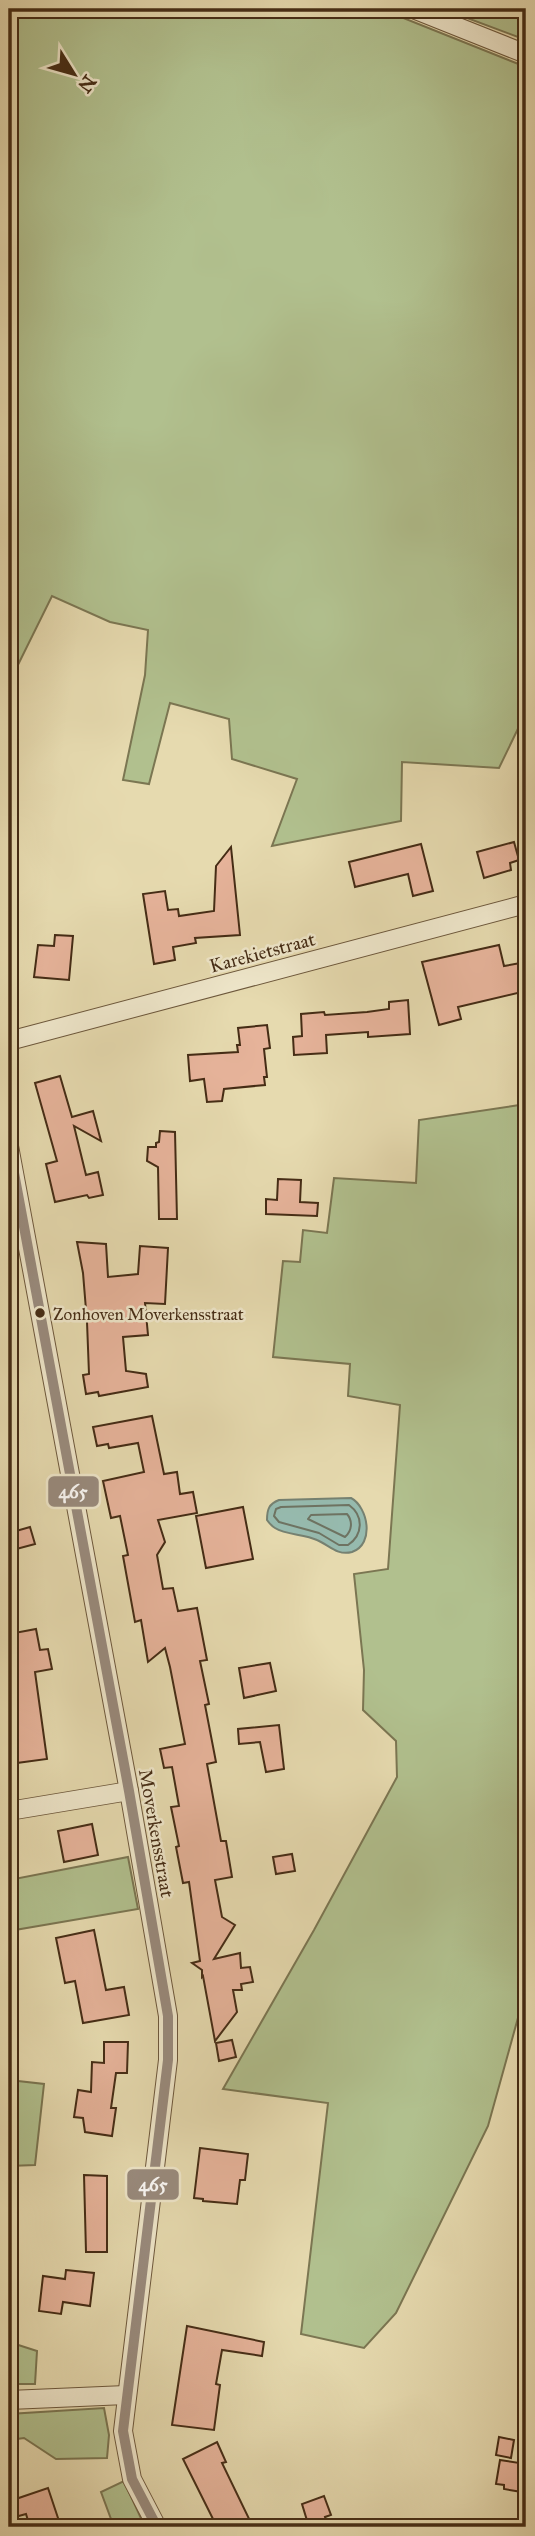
<svg xmlns="http://www.w3.org/2000/svg" width="535" height="2536" viewBox="0 0 535 2536" font-family="'IM FELL Great Primer',serif">
	<rect width="100%" height="100%" fill="#e6daaf"/>
	<filter id="stains"><feTurbulence type="fractalNoise" baseFrequency=".00286" numOctaves="4"/><feColorMatrix values="0 0 0 0 .2 0 0 0 0 .09 0 0 0 0 .02 0 0 0 .5 -.17"/></filter>
	<radialGradient id="worn" r=".72"><stop offset=".6" stop-color="#630" stop-opacity="0"/><stop offset="1" stop-color="#630" stop-opacity=".3"/></radialGradient>
	<!-- green -->
	<g fill="#b1c08e" stroke="#7b7652" stroke-width="2">
		<polygon points="17,9 381,9 526,67 526,712 499,768 402,762 401,821 272,846 297,779 232,759 229,719 170,703 149,784 123,780 145,675 148,630 110,622 52,596 9,683 9,32"/>
		<polygon points="443,9 504,9 526,18 526,40"/>
		<polygon points="526,1104 526,1989 488,2126 396,2313 364,2348 301,2334 328,2103 223,2089 314,1930 397,1777 396,1741 363,1710 364,1670 354,1574 388,1569 400,1405 348,1396 350,1364 273,1357 283,1261 300,1262 303,1230 327,1233 334,1178 416,1183 419,1120"/>
		<polygon points="128,1857 138,1909 9,1931 9,1880"/>
		<polygon points="9,2080 44,2084 35,2165 9,2166"/>
		<polygon points="9,2342 37,2351 35,2384 9,2384"/>
		<polygon points="104,2408 109,2435 107,2458 56,2459 24,2438 9,2440 9,2414"/>
		<polygon points="124,2481 145,2527 114,2527 101,2492"/>
	</g>
	<!-- water -->
	<path fill="#96baae" stroke="#768171" stroke-width="2" d="M 351,1498 C 368,1507 375,1544 352,1552 C 337,1556 329,1545 317,1540 C 304,1534 286,1535 275,1528 C 272,1526 269,1523 267,1520 C 267,1509 269,1504 279,1500 Z"/>
	<g fill="none" stroke-linecap="round" stroke-linejoin="round">
		<!-- shore -->
		<g stroke="#6e7362" stroke-width="2">
			<path d="M 349,1505 C 364,1516 363,1535 348,1545 L 339,1545 L 319,1533 L 279,1522 L 274,1516 L 276,1509 L 281,1507 Z"/>
			<path d="M 347,1514 C 353,1521 352,1531 345,1537 L 308,1519 L 311,1515 Z"/>
		</g>
	</g>
	<!-- building -->
	<g fill="#e6b39a" stroke="#452c15" stroke-width="2">
		<polygon points="514,842 519,860 510,863 511,870 484,878 477,852"/>
		<polygon points="421,844 433,891 413,896 408,874 355,887 349,862"/>
		<polygon points="231,847 240,935 195,938 196,943 173,947 175,960 154,964 143,894 165,891 168,910 178,909 179,916 214,911 216,866"/>
		<polygon points="55,935 73,936 69,980 34,977 38,945 54,946"/>
		<polygon points="499,945 504,966 526,962 526,991 458,1007 461,1019 439,1025 422,962"/>
		<polygon points="408,1000 410,1034 368,1037 368,1032 326,1035 327,1053 294,1055 293,1037 302,1036 301,1014 324,1012 325,1015 367,1012 389,1009 389,1002"/>
		<polygon points="267,1025 270,1048 264,1049 267,1077 264,1077 265,1085 224,1089 222,1101 207,1102 204,1079 190,1081 188,1055 238,1052 237,1045 240,1045 238,1028"/>
		<polygon points="60,1076 72,1117 93,1111 101,1141 74,1126 86,1175 98,1172 103,1195 89,1198 87,1195 55,1202 46,1164 57,1161 35,1083"/>
		<polygon points="160,1131 175,1132 177,1219 159,1219 158,1167 147,1161 148,1147 156,1147 156,1143 159,1142"/>
		<polygon points="278,1179 301,1180 300,1202 318,1203 317,1216 266,1214 266,1199 277,1200"/>
		<polygon points="77,1242 106,1244 108,1277 138,1274 140,1246 168,1248 165,1304 145,1303 148,1335 123,1337 126,1371 146,1374 148,1387 99,1396 98,1392 86,1394 83,1375 89,1374 87,1322 83,1273"/>
		<polygon points="152,1416 164,1474 177,1472 180,1494 193,1492 197,1513 158,1520 165,1542 157,1555 163,1589 173,1588 178,1611 197,1608 207,1660 200,1661 209,1704 205,1705 216,1762 207,1764 221,1841 226,1841 232,1877 215,1880 222,1917 235,1925 214,1959 240,1953 241,1968 250,1967 253,1982 241,1984 242,1990 233,1990 237,2012 215,2041 203,1976 202,1977 202,1970 192,1963 200,1961 189,1882 183,1883 176,1847 179,1846 171,1807 179,1806 172,1767 164,1768 160,1749 185,1744 170,1667 165,1648 148,1662 141,1620 135,1622 123,1556 128,1555 120,1516 111,1518 103,1481 144,1472 138,1443 109,1448 108,1444 97,1446 93,1427"/>
		<polygon points="243,1507 253,1559 206,1568 196,1516"/>
		<polygon points="30,1527 35,1544 9,1551 9,1533"/>
		<polygon points="36,1629 40,1650 48,1649 52,1669 35,1672 47,1759 9,1764 9,1634"/>
		<polygon points="270,1663 276,1691 244,1698 239,1668"/>
		<polygon points="279,1725 284,1769 266,1772 260,1742 239,1744 238,1729"/>
		<polygon points="92,1824 98,1855 64,1862 58,1831"/>
		<polygon points="292,1854 295,1871 276,1874 273,1857"/>
		<polygon points="94,1930 106,1990 124,1987 129,2015 83,2023 75,1981 65,1983 56,1938"/>
		<polygon points="232,2040 236,2057 219,2061 216,2043"/>
		<polygon points="104,2042 128,2042 127,2073 116,2073 111,2108 116,2108 112,2136 85,2132 83,2118 74,2117 78,2090 91,2092 92,2062 104,2063"/>
		<polygon points="200,2148 248,2154 245,2180 240,2180 237,2204 203,2201 203,2199 194,2198"/>
		<polygon points="84,2175 107,2176 107,2252 86,2252"/>
		<polygon points="66,2270 94,2273 90,2306 63,2302 61,2314 39,2311 43,2276 65,2279"/>
		<polygon points="187,2326 264,2342 262,2356 222,2350 216,2384 220,2385 214,2430 172,2425"/>
		<polygon points="499,2437 514,2440 511,2458 496,2455"/>
		<polygon points="217,2442 226,2462 222,2463 253,2527 217,2527 183,2459"/>
		<polygon points="500,2460 526,2464 526,2488 523,2488 522,2492 504,2489 504,2485 496,2484"/>
		<polygon points="48,2488 61,2527 30,2527 26,2514 15,2517 10,2501"/>
		<polygon points="324,2496 331,2515 325,2517 328,2527 309,2527 302,2504"/>
	</g>
	<g fill="none" stroke-linecap="round" stroke-linejoin="round">
		<!-- minor casing -->
		<g stroke="#6d583c" stroke-width="20">
			<g id="minor">
				<polyline points="413,9 526,54"/>
				<polyline points="9,1041 526,904"/>
				<polyline points="9,1146 129,1791 168,2016 168,2060 123,2431 132,2479 157,2527"/>
				<polyline points="9,1811 129,1791"/>
				<polyline points="9,2400 126,2395"/>
			</g>
		</g>
		<!-- minor -->
		<use href="#minor" stroke="#efe7cb" stroke-width="18"/>
		<!-- bus-1 casing -->
		<g stroke="#efe7cb" stroke-width="16">
			<polyline id="bus-1" points="9,1146 129,1791 168,2016 168,2060 123,2431 132,2479 157,2527"/>
		</g>
		<!-- bus-1 -->
		<use href="#bus-1" stroke="#998b7e" stroke-width="10"/>
	</g>
	<!-- markers -->
	<circle fill="#452c15" stroke="#efe7cb" stroke-width="2.5" cx="40" cy="1313" r="6"/>
	<g text-anchor="middle" stroke-width="5" stroke-linejoin="round" paint-order="stroke">
		<!-- bus labels -->
		<g font-size="17" fill="#452c15" stroke="#efe7cb" text-anchor="start">
			<text x="53" y="1320">Zonhoven Moverkensstraat</text>
		</g>
		<!-- street labels -->
		<g font-size="19" fill="#452c15" stroke="#efe7cb">
			<text transform="translate(262 952) rotate(-15)" y="7">Karekietstraat</text>
			<text transform="translate(157 1833) rotate(80)" y="7">Moverkensstraat</text>
		</g>
	</g>
	<g stroke="#efe7cb" stroke-width="2.5">
		<rect x="47" y="1475" width="53" height="33" rx="7" fill="#998b7e"/>
		<rect x="126" y="2168" width="54" height="33" rx="7" fill="#998b7e"/>
	</g>
	<g font-size="19" text-anchor="middle" font-weight="bold" fill="#fff">
		<text x="73" y="1498">465</text>
		<text x="153" y="2191">465</text>
	</g>
	<!-- margin -->
	<rect width="535" height="2536" fill="none" stroke="#e6daaf" stroke-width="35"/>
	<rect x="10" y="10" width="514" height="2515" fill="none" stroke="#452c15" stroke-width="3.5"/>
	<rect x="18" y="18" width="500" height="2501" fill="none" stroke="#452c15" stroke-width="2"/>
	<!-- north arrow -->
	<g transform="translate(74 74) rotate(127)" stroke="#efe7cb" stroke-width="5" paint-order="stroke">
	<path d="M0-5L12 26L0 18L-12 26Z" fill="#452c15"/>
	<text y="-10" font-size="19" font-weight="bold" text-anchor="middle" fill="#452c15">N</text>
	</g>
	<rect width="100%" height="100%" filter="url(#stains)"/>
	<rect width="100%" height="100%" fill="url(#worn)"/>
</svg>
